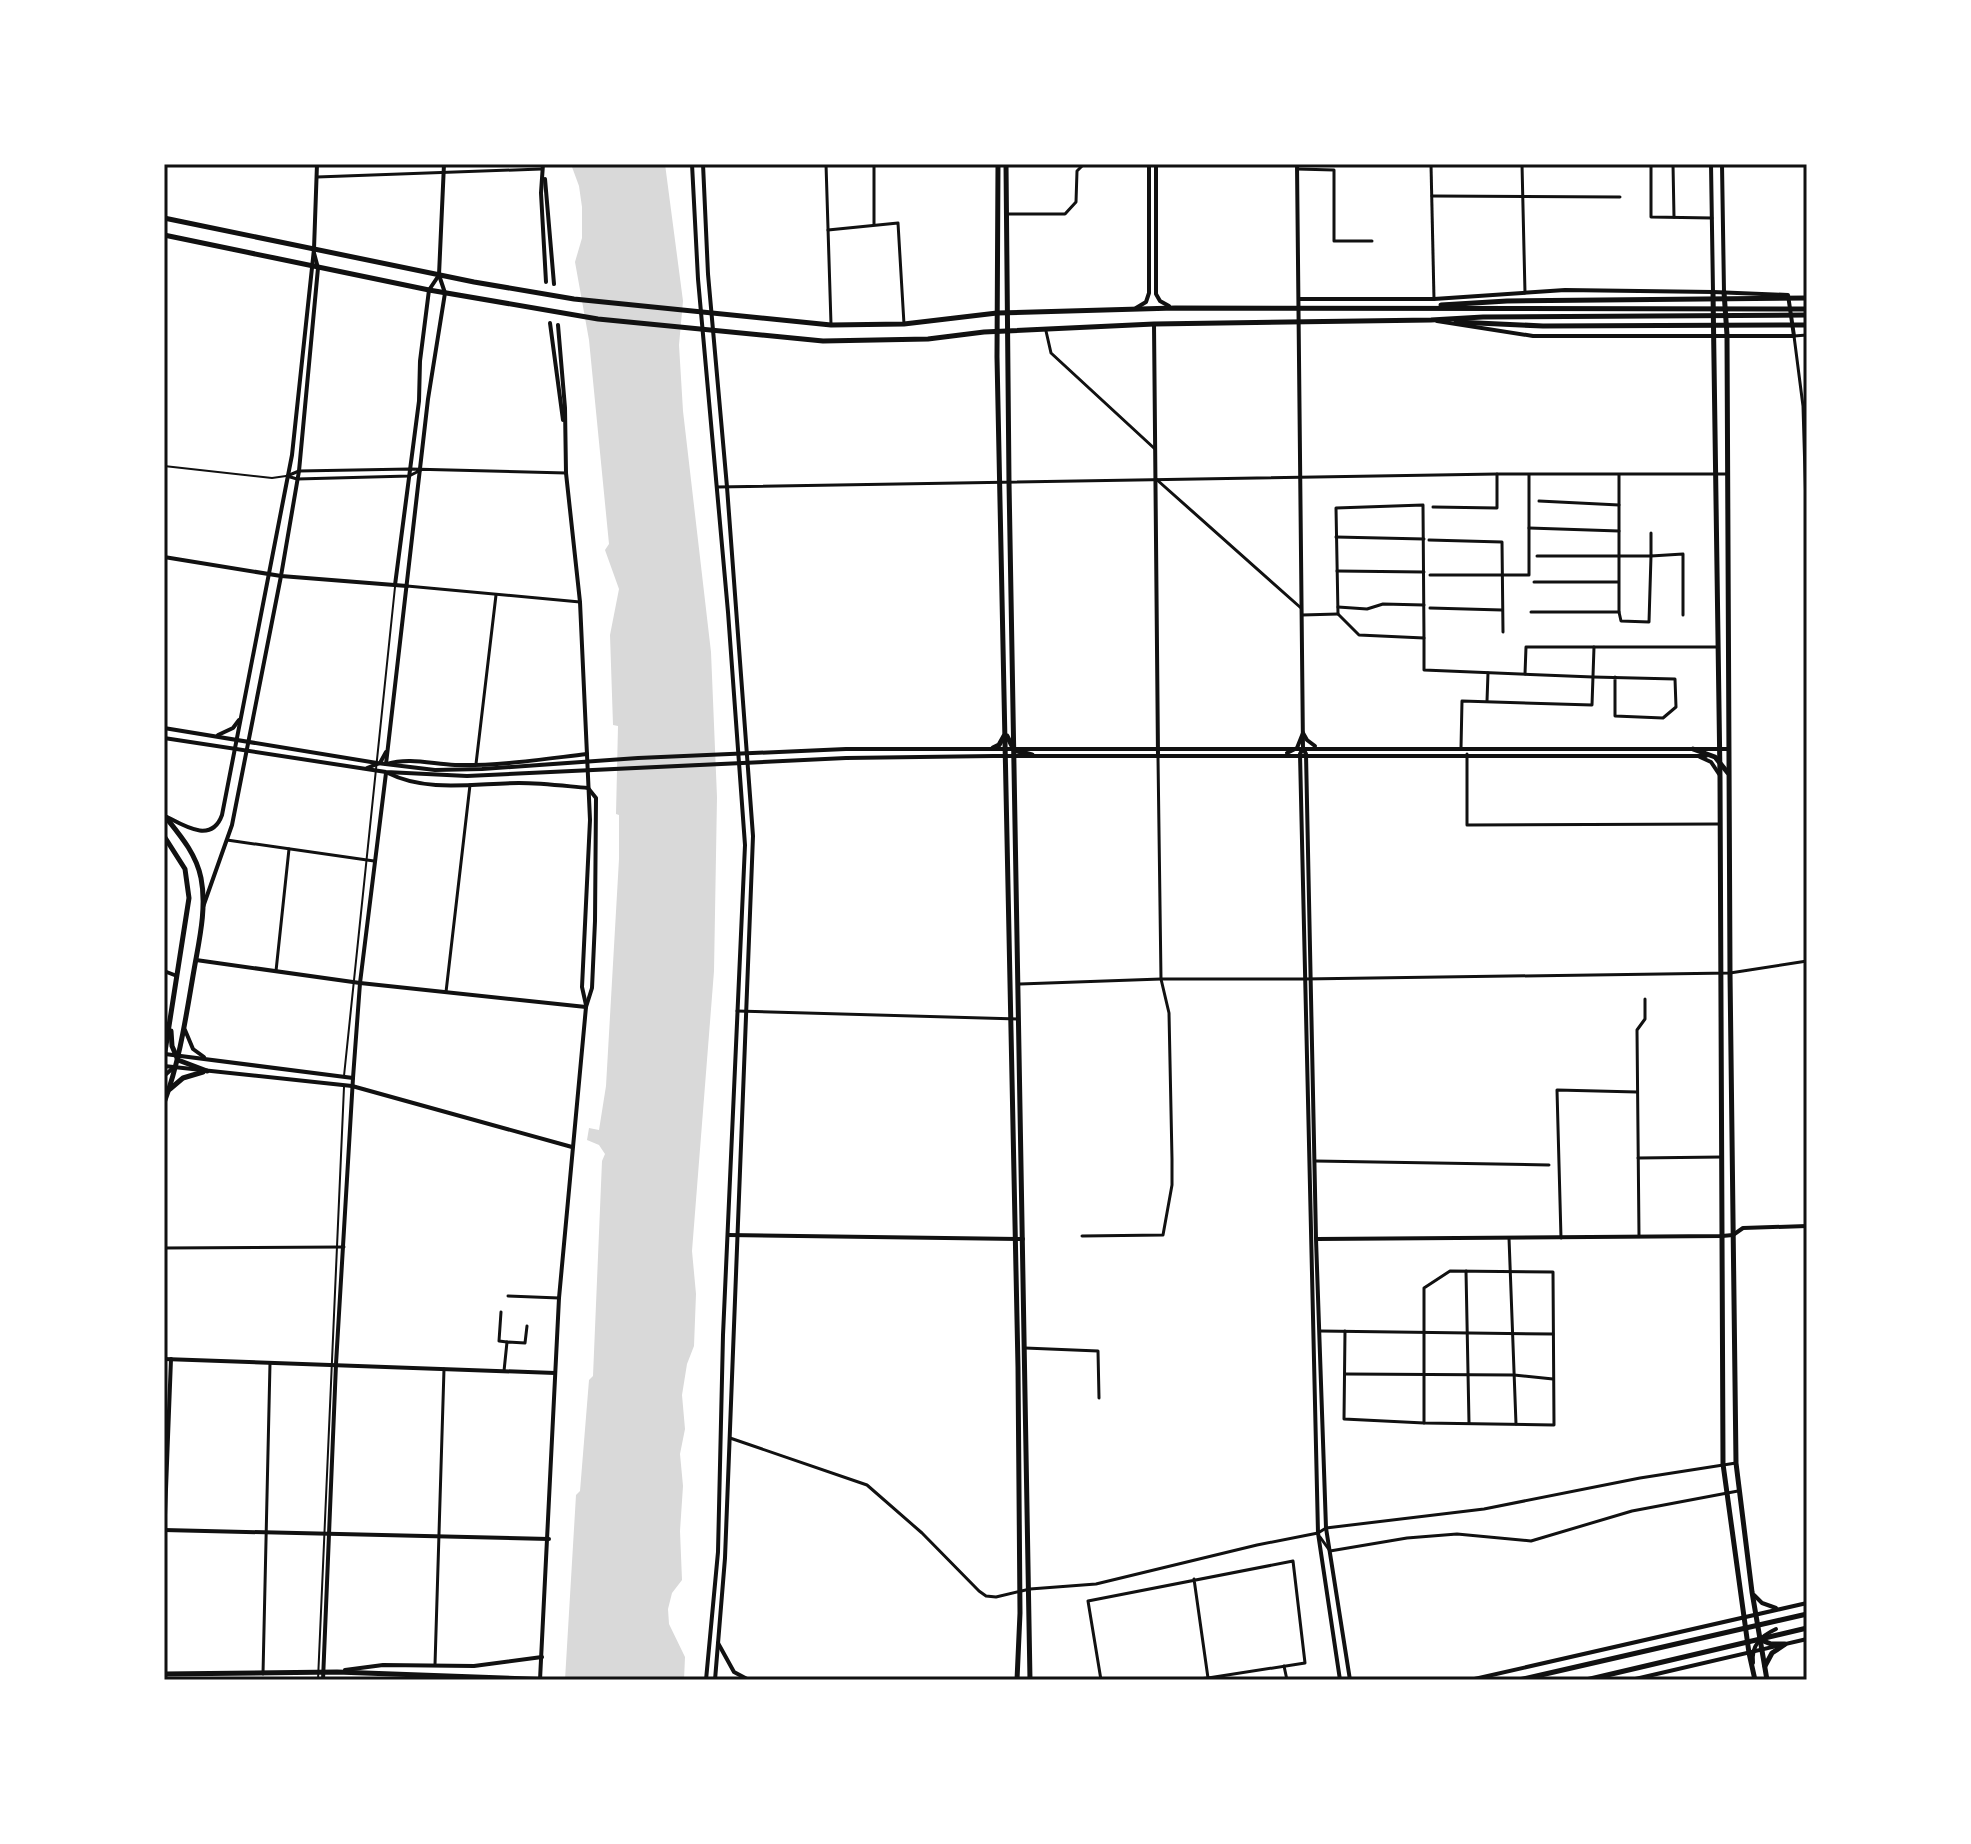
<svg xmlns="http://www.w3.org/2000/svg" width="1971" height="1844" viewBox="0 0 1971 1844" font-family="'Source Sans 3',sans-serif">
	<rect width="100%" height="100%" fill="#fff"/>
	<!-- water -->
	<polygon fill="#d9d9d9" points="576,164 665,164 683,301 679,345 683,411 711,652 717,797 714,971 692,1251 696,1294 694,1346 687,1364 682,1395 685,1429 680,1454 683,1486 680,1531 682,1580 672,1593 668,1609 669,1624 685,1657 684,1680 565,1680 576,1495 580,1491 589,1380 593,1376 602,1161 605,1154 599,1145 587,1140 589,1128 599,1130 606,1086 619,859 619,815 616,814 618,726 613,725 610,635 619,589 605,550 609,544 589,340 575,262 582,238 582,207 579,186 572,167"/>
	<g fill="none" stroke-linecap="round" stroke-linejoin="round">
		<!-- service -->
		<g stroke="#111" stroke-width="2">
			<polyline points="344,1076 395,587"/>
			<polyline points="318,1680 344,1087"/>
		</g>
		<!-- pedestrian -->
		<polyline stroke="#111" stroke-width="2" points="164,466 272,478 286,476"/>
		<!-- minor -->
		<g stroke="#111" stroke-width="3">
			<polyline points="826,164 831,324"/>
			<polyline points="874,164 874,224"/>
			<polyline points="1431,164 1434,299"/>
			<polyline points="1522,164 1525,293"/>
			<polyline points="1651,164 1651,217 1712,218"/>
			<polyline points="1673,164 1674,217"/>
			<polyline points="1297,169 1334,170 1334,241 1372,241"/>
			<polyline points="317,177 541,169"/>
			<polyline points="1432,196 1620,197"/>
			<polyline points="1007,214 1065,214 1076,202 1077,171 1084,164"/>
			<polyline points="828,230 898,223 904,324"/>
			<polyline points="1046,331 1051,353 1155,449"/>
			<polyline points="1807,335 1794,336 1803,406 1807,541"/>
			<polyline points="421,470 409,476 297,479 287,476 299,471 410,469 566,473"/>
			<polyline points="1619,475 1619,531"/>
			<polyline points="1156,479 1301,608"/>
			<polyline points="717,487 1497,474 1727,474"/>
			<polyline points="1539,501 1619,505"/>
			<polygon points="1423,505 1424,638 1359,635 1338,614 1336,508"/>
			<polyline points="1433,507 1497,508 1497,474"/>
			<polyline points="1529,528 1619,531 1619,612 1531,612"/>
			<polyline points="1651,533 1651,556 1683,554 1683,615"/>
			<polyline points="1336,537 1424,539"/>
			<polyline points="1429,540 1502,542 1503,632"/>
			<polyline points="1537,556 1651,556 1649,622 1621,621 1619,612"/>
			<polyline points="1337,571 1424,572"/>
			<polyline points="1430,575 1529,575 1529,475"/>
			<polyline points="1534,582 1618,582"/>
			<polyline points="407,586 580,602"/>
			<polyline points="1338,607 1367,609 1383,604 1424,605"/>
			<polyline points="1430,608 1502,610"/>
			<polyline points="1302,615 1338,614"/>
			<polyline points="1424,638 1424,670 1593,677 1675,679 1676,707 1663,718 1615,716 1615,677"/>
			<polyline points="1525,674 1526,647 1718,647"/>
			<polyline points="1487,701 1488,673"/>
			<polyline points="1461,748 1462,701 1592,705 1594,647"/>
			<polyline points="1467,754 1467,825 1720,824"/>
			<polyline points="476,764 496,595"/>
			<polyline points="227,840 374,861"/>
			<polyline points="276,971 289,849"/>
			<polyline points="1020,984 1161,979 1304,979 1730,973 1807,961"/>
			<polyline points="446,992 470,785"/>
			<polyline points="737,1011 1018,1019"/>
			<polyline points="1638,1158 1722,1157"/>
			<polyline points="1315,1161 1549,1165"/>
			<polyline points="1082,1236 1163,1235 1172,1185 1172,1159 1169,1013 1161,979 1158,757"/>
			<polyline points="1639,1236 1637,1030 1645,1019 1645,999"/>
			<polyline points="1509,1238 1516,1424"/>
			<polyline points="1561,1238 1557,1090 1637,1092"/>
			<polyline points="164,1248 344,1247"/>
			<polygon points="1450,1271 1553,1272 1554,1425 1424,1423 1424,1288"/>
			<polyline points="1466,1271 1469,1423"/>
			<polyline points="508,1296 559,1298"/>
			<polyline points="501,1312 499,1341 507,1342"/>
			<polyline points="1320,1331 1553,1334"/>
			<polyline points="1345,1331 1344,1419 1424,1423"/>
			<polyline points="1025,1348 1098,1351 1099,1398"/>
			<polyline points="504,1371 507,1342 525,1343 527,1326"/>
			<polyline points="1345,1374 1514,1375 1553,1379"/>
			<polyline points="730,1438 867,1485 922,1533 979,1591 986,1596 996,1597 1030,1589 1096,1584 1257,1545 1318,1533 1326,1528 1484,1509 1640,1478 1736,1463"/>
			<polyline points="1320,1537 1330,1551 1407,1538 1457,1534 1531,1541 1632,1511 1738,1491"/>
			<polyline points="435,1665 444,1369"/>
			<polyline points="1284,1666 1287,1680"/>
			<polyline points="263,1674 270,1363"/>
			<polyline points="1101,1680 1088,1601 1293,1561 1305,1663 1208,1678 1194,1579"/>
			<polyline points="1188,1680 1208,1678"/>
		</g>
		<!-- tertiary -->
		<g stroke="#111" stroke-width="4">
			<polyline points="543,164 541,193 546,282"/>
			<polyline points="1156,164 1156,294 1160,301 1169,306"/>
			<polyline points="1297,164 1303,748 1306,754 1316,1239 1326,1528 1350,1680"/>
			<polyline points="545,179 554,284"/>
			<polyline points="439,275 444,164"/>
			<polyline points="1136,308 1146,302 1149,293 1149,164"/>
			<polyline points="550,323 563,420"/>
			<polyline points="1154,324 1158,755"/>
			<polyline points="558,325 565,408 566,473 580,602 590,820 582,987 586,1005"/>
			<polyline points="164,557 281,576 407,586"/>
			<polyline points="1303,748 1300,754 1318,1533 1340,1680"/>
			<path d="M 387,764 C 409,757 432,764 455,765 C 499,766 544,759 587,754"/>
			<path d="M 388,773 C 427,793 477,783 519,783 C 542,783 565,786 588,788 L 596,798 L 595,921 L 592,988 L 586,1007 L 559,1298 L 540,1680"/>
			<polyline points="196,960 360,983 586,1007"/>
			<polyline points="164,971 177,976"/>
			<polyline points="352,1086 572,1147"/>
			<polyline points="728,1235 1023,1239"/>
			<polyline points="1317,1239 1722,1236 1733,1235 1743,1228 1807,1226"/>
			<polyline points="164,1359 555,1373"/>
			<polyline points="164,1530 549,1539"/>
			<polyline points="164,1541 171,1359"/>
			<polyline points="345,1670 383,1665 474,1666 542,1657"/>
		</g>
		<!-- secondary -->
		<g stroke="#111" stroke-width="4">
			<polyline points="692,164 698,279 728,612 745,845 723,1335 718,1552 706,1680"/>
			<polyline points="703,164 708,274 727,487 753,836 725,1558 715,1680"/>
			<polyline points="1711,164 1713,292"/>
			<polyline points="1722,164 1724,292"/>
			<polyline points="1299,299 1434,299 1565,290 1713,292 1788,295 1794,336 1533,336 1437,321"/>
			<polyline points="395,585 419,401 420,361 429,290 439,275"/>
			<polyline points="164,728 377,763 435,770 482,769 638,758 846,749 1729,749"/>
			<polyline points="1303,733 1307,740 1315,746"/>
			<polyline points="218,735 233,728 239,720"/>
			<polyline points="164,738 386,772 467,776 846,758 993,756 1706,756"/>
			<polyline points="1287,753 1297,748 1303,733"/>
			<polyline points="1700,757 1711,762 1719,774"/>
			<polyline points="386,764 428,399 445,293 439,275"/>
			<polyline points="367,768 380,763 386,752"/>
			<path d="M 167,817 C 186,827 212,843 222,815 L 292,455 L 314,249 L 317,164"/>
			<polyline points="203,907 232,825 281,576 299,471 318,268 314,253"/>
			<polyline points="185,1030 193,1049 204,1057"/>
			<polyline points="165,1054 353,1078"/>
			<polyline points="164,1066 352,1086"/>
			<polyline points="164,1076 173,1068"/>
			<polyline points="1754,1595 1762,1603 1776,1608"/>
			<polyline points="718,1643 734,1672 749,1680"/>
			<path d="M 1753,1663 C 1751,1645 1761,1636 1776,1629"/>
			<polyline points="323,1680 336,1364 353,1078 360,983 386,773"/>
			<polyline points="1470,1680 1807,1603"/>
			<polyline points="1631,1680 1807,1639"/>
		</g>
		<!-- primary -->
		<g stroke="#111" stroke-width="5">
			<polyline points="998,164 997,357 1018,1367 1020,1613 1017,1680"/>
			<polyline points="1006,164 1009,482 1030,1680"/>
			<polyline points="164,218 474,282 574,299 831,325 904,324 997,313 1175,308 1807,309"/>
			<polyline points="164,235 429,290 598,319 823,341 928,339 984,332 1154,324 1431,320 1483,317 1807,315"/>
			<polyline points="1713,292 1720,777 1723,1464 1749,1653 1755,1680"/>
			<polyline points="1724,292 1727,335 1730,973 1736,1463 1752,1592 1767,1680"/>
			<polyline points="1441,305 1507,301 1807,298"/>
			<polyline points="1456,322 1543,326 1807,325"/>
			<polyline points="1007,736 1014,750 1032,755"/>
			<polyline points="993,748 999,745 1004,736"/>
			<polyline points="1693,749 1715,757 1728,773"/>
			<path d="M 164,815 C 179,834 196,853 201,878 C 207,908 199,941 194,970 C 186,1016 180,1060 164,1103"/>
			<polyline points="164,836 185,869 189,898 164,1058"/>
			<polyline points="171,1031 172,1046 178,1060 207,1071"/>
			<polyline points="170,1089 183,1078 203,1072"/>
			<polyline points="1761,1640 1771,1644 1785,1644"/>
			<polyline points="1765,1666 1772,1653 1784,1645"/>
			<polyline points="164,1674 337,1672 557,1680"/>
			<polyline points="1519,1680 1807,1614"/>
			<polyline points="1586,1680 1807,1628"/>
		</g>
	</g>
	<!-- border -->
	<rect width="1971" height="1844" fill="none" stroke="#ffffff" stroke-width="332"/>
	<rect x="166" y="166" width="1639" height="1512" fill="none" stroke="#111" stroke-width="3"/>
</svg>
